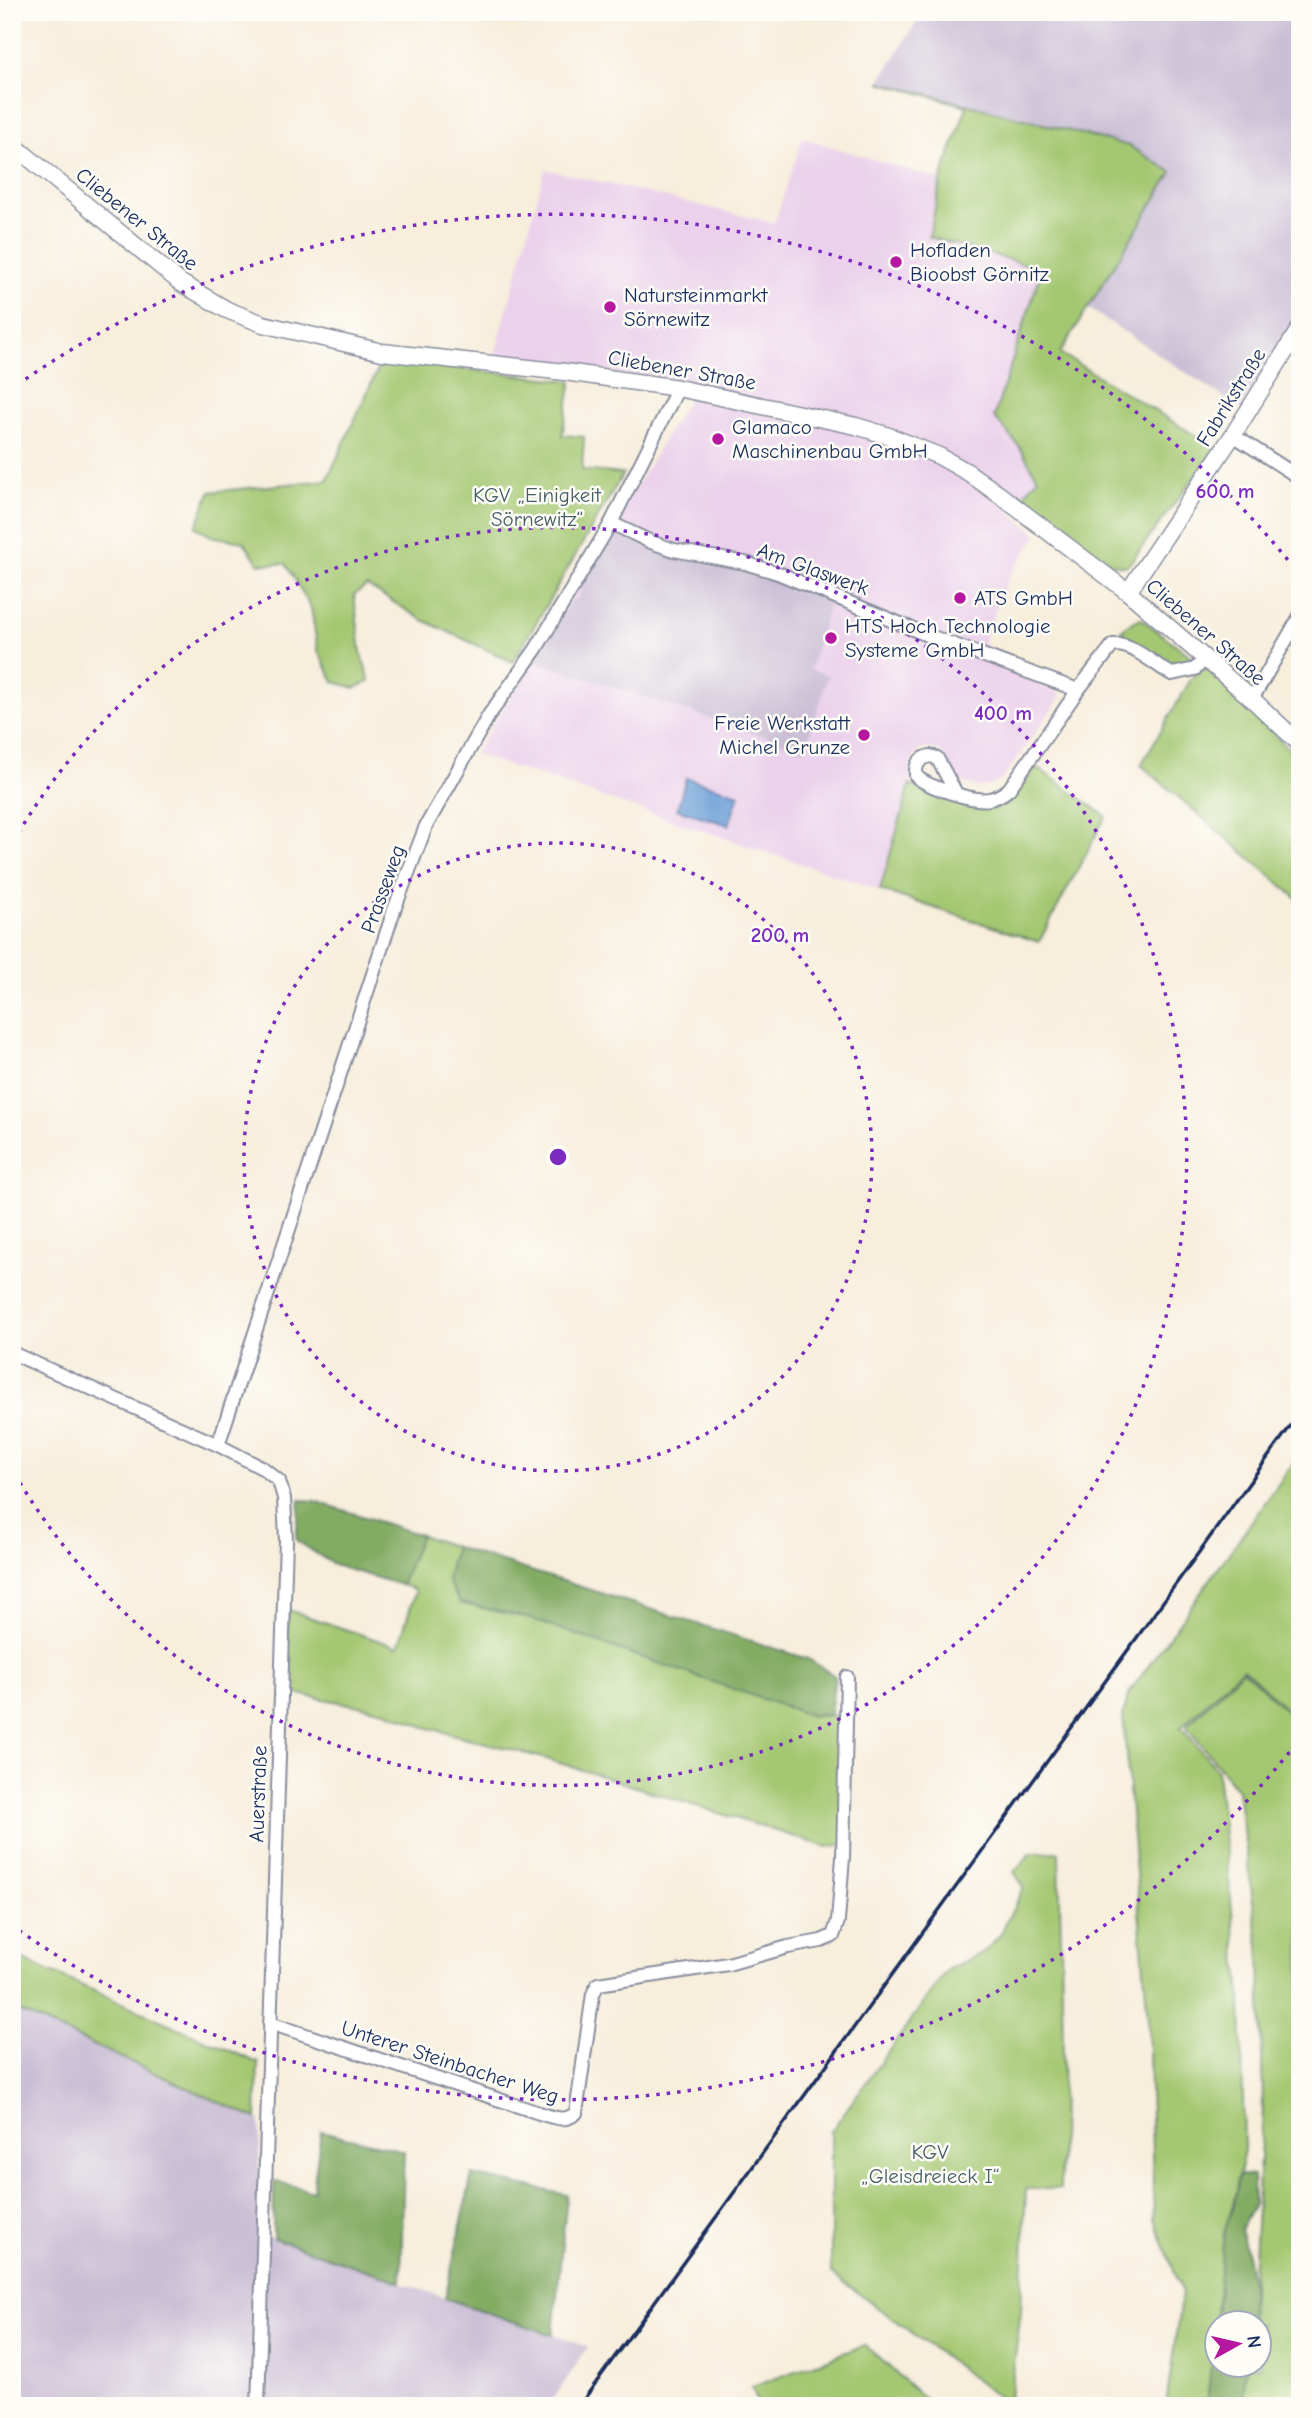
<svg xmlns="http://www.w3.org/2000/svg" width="1312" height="2418" viewBox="0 0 1312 2418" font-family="'Comic Neue',sans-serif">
	<rect width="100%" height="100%" fill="#fdfcf7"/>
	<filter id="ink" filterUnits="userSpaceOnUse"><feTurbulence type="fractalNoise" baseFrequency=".0143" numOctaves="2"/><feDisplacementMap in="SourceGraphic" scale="14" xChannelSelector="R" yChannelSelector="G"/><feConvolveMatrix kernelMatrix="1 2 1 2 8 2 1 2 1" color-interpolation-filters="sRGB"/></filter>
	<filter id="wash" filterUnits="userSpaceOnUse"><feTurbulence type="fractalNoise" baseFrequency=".00686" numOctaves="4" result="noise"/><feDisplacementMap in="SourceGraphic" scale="28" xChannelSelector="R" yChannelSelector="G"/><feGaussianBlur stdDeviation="1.57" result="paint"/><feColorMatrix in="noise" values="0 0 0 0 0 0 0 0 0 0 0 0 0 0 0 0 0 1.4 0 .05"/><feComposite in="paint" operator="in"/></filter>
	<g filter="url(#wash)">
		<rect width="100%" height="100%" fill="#f7eedc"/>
		<!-- built -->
		<polygon fill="#ebd1eb" points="803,138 941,180 929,237 1042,269 994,417 1019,446 1038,478 1033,482 1011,513 1038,535 1008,578 983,643 1010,670 1048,685 1057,690 1060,698 1003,778 991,786 977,787 959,781 941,752 931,748 920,750 912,759 910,785 879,890 474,754 520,681 696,386 494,358 545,169 774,223"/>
		<!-- industrial -->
		<g fill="#cbbfd5">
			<polygon points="923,12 1300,12 1300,312 1240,408 1088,308 1172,172 1129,146 879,82"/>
			<polygon points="619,537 680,557 734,567 735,569 750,574 752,570 794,584 797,588 809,593 813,592 830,600 810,669 828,676 805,750 535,661 571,600 577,599 583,586 582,583 606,543"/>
			<polygon points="12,2008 260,2121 258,2233 588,2347 549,2406 12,2406"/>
		</g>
		<!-- green -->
		<g fill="#a4c872" stroke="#607c68" stroke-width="2">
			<polygon points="879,82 1129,146 1172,172 1060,353 1216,448 1130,563 1125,566 1111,564 1020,500 1038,478 1019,446 994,417 1042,269 929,237 941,180 967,106"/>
			<polygon points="382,360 572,381 562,435 584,437 582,470 623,474 513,662 423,620 367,586 354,595 361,653 370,682 355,688 334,682 318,651 311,608 286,564 259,564 244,542 211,536 196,527 210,492 327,480"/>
			<path d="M 1140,618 L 1196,660 L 1192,665 L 1172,670 L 1127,641 L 1130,638 L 1121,631 C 1126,624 1133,623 1140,618 Z"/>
			<polygon points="1207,668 1268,724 1271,731 1300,761 1300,901 1141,765 1194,674"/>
			<path d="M 1035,766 L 1106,816 L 1039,942 L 880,890 L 910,785 C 931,792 986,817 1005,804 C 1018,796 1026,778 1035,766 Z"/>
			<polygon points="1300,1454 1300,1722 1243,1668 1181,1727 1217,1770 1241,1993 1244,2149 1233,2206 1224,2233 1207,2406 1166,2406 1182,2291 1154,2219 1148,2019 1123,1715 1129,1693"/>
			<polygon points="421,1535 455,1547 447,1579 460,1603 528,1618 812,1716 830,1715 846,1718 845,1844 827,1847 547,1759 425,1727 386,1711 287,1692 288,1610 398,1647 415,1593 414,1589 401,1585"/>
			<polygon points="1243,1670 1300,1724 1300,2406 1242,2406 1246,2366 1260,2366 1260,2324 1250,2323 1263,2110 1260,1953 1238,1790 1186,1726"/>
			<polygon points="1059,1852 1063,2042 1060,2189 1026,2189 1021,2311 1009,2405 831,2273 831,2131 948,1969 984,1952 1000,1935 1024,1887 1014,1872 1031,1853"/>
			<polygon points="12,1955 258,2063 256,2119 12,2008"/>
			<polygon points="865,2345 932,2406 759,2406 752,2387"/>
		</g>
		<!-- forest -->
		<g fill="#83ac64" stroke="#4f6e61" stroke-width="2">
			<polygon points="300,1500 315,1501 421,1535 401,1585 334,1565 296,1540"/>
			<polygon points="455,1547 808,1659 835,1676 830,1715 812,1716 528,1618 460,1603 447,1579"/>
			<polygon points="321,2131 404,2151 401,2282 273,2238 274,2181 313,2191"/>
			<polygon points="472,2175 567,2195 553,2335 445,2298"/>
			<path d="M 1239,2175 L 1253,2176 L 1254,2205 L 1240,2230 C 1252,2265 1253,2286 1250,2323 L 1218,2324 L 1218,2366 L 1246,2366 L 1242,2406 L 1207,2406 L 1224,2233 L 1233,2206 Z"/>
		</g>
		<!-- water -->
		<polygon fill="#6da0d8" stroke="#44689b" stroke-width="2" points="686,778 739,794 729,825 677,809"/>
	</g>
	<g filter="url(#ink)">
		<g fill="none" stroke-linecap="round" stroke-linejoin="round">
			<!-- minor casing -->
			<g stroke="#898e9d" stroke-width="16">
				<g id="minor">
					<polyline points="1233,435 1300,478"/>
					<path d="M 611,523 L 651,542 L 674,550 L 745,563 L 778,573 L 927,635 L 1078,690 L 1009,789 C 1003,794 997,798 989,799 C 974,802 927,787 916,776 C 915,765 919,758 930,756 L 937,758 L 956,793"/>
					<path d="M 1078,690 L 1113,645 C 1133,643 1154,665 1172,674 L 1195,669 L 1206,658"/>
					<polyline points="1252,699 1300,616"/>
					<polyline points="12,1353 218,1445 264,1469 279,1481 284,1498 286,1540 258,2406"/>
					<polyline points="218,1445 394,910 426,826 489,715 536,649 611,523 678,388"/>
					<path d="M 270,2023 L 539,2113 C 553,2117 564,2123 576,2113 L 593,1994 L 598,1984 L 728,1964 L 788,1947 L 821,1941 L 833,1936 L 838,1921 L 843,1857 L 847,1677"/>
				</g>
			</g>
			<!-- tertiary casing -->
			<g stroke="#898e9d" stroke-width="19">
				<g id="tertiary">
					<polyline points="12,144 181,283 227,310 263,324 382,352 565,372 678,388 856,426 889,436 939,456 969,473 1001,496 1128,592 1252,699 1300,744"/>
					<polyline points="1128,592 1233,435 1300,328"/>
				</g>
			</g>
			<!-- minor -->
			<use href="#minor" stroke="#fff" stroke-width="12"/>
			<!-- tertiary -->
			<use href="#tertiary" stroke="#fff" stroke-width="16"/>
			<!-- rail -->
			<polyline stroke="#1b2f5e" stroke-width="3.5" points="579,2406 1300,1413"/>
		</g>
	</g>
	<!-- distance rings -->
	<g fill="none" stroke="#7b2cbf" stroke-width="3.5" stroke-dasharray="3.5 7">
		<circle cx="558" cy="1157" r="314"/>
		<path d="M13 842A629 629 0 1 1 13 1471"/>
		<path d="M1296 1744A943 943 0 0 1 17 1929M17 385A943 943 0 0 1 1296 570"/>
	</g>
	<!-- markers -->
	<g fill="#b5179e" stroke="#fdfcf7" stroke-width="2.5">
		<circle cx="896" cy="262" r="7"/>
		<circle cx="610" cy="307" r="7"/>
		<circle cx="718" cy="439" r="7"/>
		<circle cx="960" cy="598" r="7"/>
		<circle cx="831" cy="638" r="7"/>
		<circle cx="864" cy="735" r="7"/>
	</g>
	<g text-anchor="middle" stroke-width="5" stroke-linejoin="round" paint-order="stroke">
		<!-- street labels -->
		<g font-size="21" fill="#1b2f5e" stroke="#fdfcf7">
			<text transform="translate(137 219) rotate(39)" y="7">Cliebener Straße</text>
			<text transform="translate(682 370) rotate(10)" y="7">Cliebener Straße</text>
			<text transform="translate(1231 397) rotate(-58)" y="7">Fabrikstraße</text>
			<text transform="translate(813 569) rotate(20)" y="7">Am Glaswerk</text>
			<text transform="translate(1206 632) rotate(41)" y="7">Cliebener Straße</text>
			<text transform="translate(383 889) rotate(-70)" y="7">Prasseweg</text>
			<text transform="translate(258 1794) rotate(-88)" y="7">Auerstraße</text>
			<text transform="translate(450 2062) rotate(18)" y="7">Unterer Steinbacher Weg</text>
		</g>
		<!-- poi labels -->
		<g font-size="21" fill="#1b2f5e" stroke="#fdfcf7" text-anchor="start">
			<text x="910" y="257">Hofladen<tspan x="910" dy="24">Bioobst Görnitz</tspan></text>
			<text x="624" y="302">Natursteinmarkt<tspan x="624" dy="24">Sörnewitz</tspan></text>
			<text x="732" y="434">Glamaco<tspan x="732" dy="24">Maschinenbau GmbH</tspan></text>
			<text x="974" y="605">ATS GmbH</text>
			<text x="845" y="633">HTS Hoch Technologie<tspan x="845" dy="24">Systeme GmbH</tspan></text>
			<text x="850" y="730" text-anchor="end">Freie Werkstatt<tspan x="850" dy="24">Michel Grunze</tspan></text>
		</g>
		<!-- park labels -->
		<g font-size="21" fill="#445d64" stroke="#fdfcf7">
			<text x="537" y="502">KGV „Einigkeit<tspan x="537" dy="24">Sörnewitz“</tspan></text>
			<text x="930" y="2159">KGV<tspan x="930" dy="24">„Gleisdreieck I“</tspan></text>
		</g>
	</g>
	<circle cx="558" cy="1157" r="10" fill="#7b2cbf" stroke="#fdfcf7" stroke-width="3.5"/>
	<g font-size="21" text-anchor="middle" font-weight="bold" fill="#7b2cbf" stroke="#fdfcf7" stroke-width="5" stroke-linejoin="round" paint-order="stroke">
		<text x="1225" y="498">600 m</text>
		<text x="1003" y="720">400 m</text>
		<text x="780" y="942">200 m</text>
	</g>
	<!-- margin -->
	<rect width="1312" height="2418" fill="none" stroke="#fdfcf7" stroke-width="42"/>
	<!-- north arrow -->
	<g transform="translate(1238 2344) rotate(82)"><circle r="33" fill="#fdfcf7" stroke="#a3aaba" stroke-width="2"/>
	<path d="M0-5L12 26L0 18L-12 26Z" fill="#b5179e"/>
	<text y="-10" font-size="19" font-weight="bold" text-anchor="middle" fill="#1b2f5e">N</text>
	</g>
</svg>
